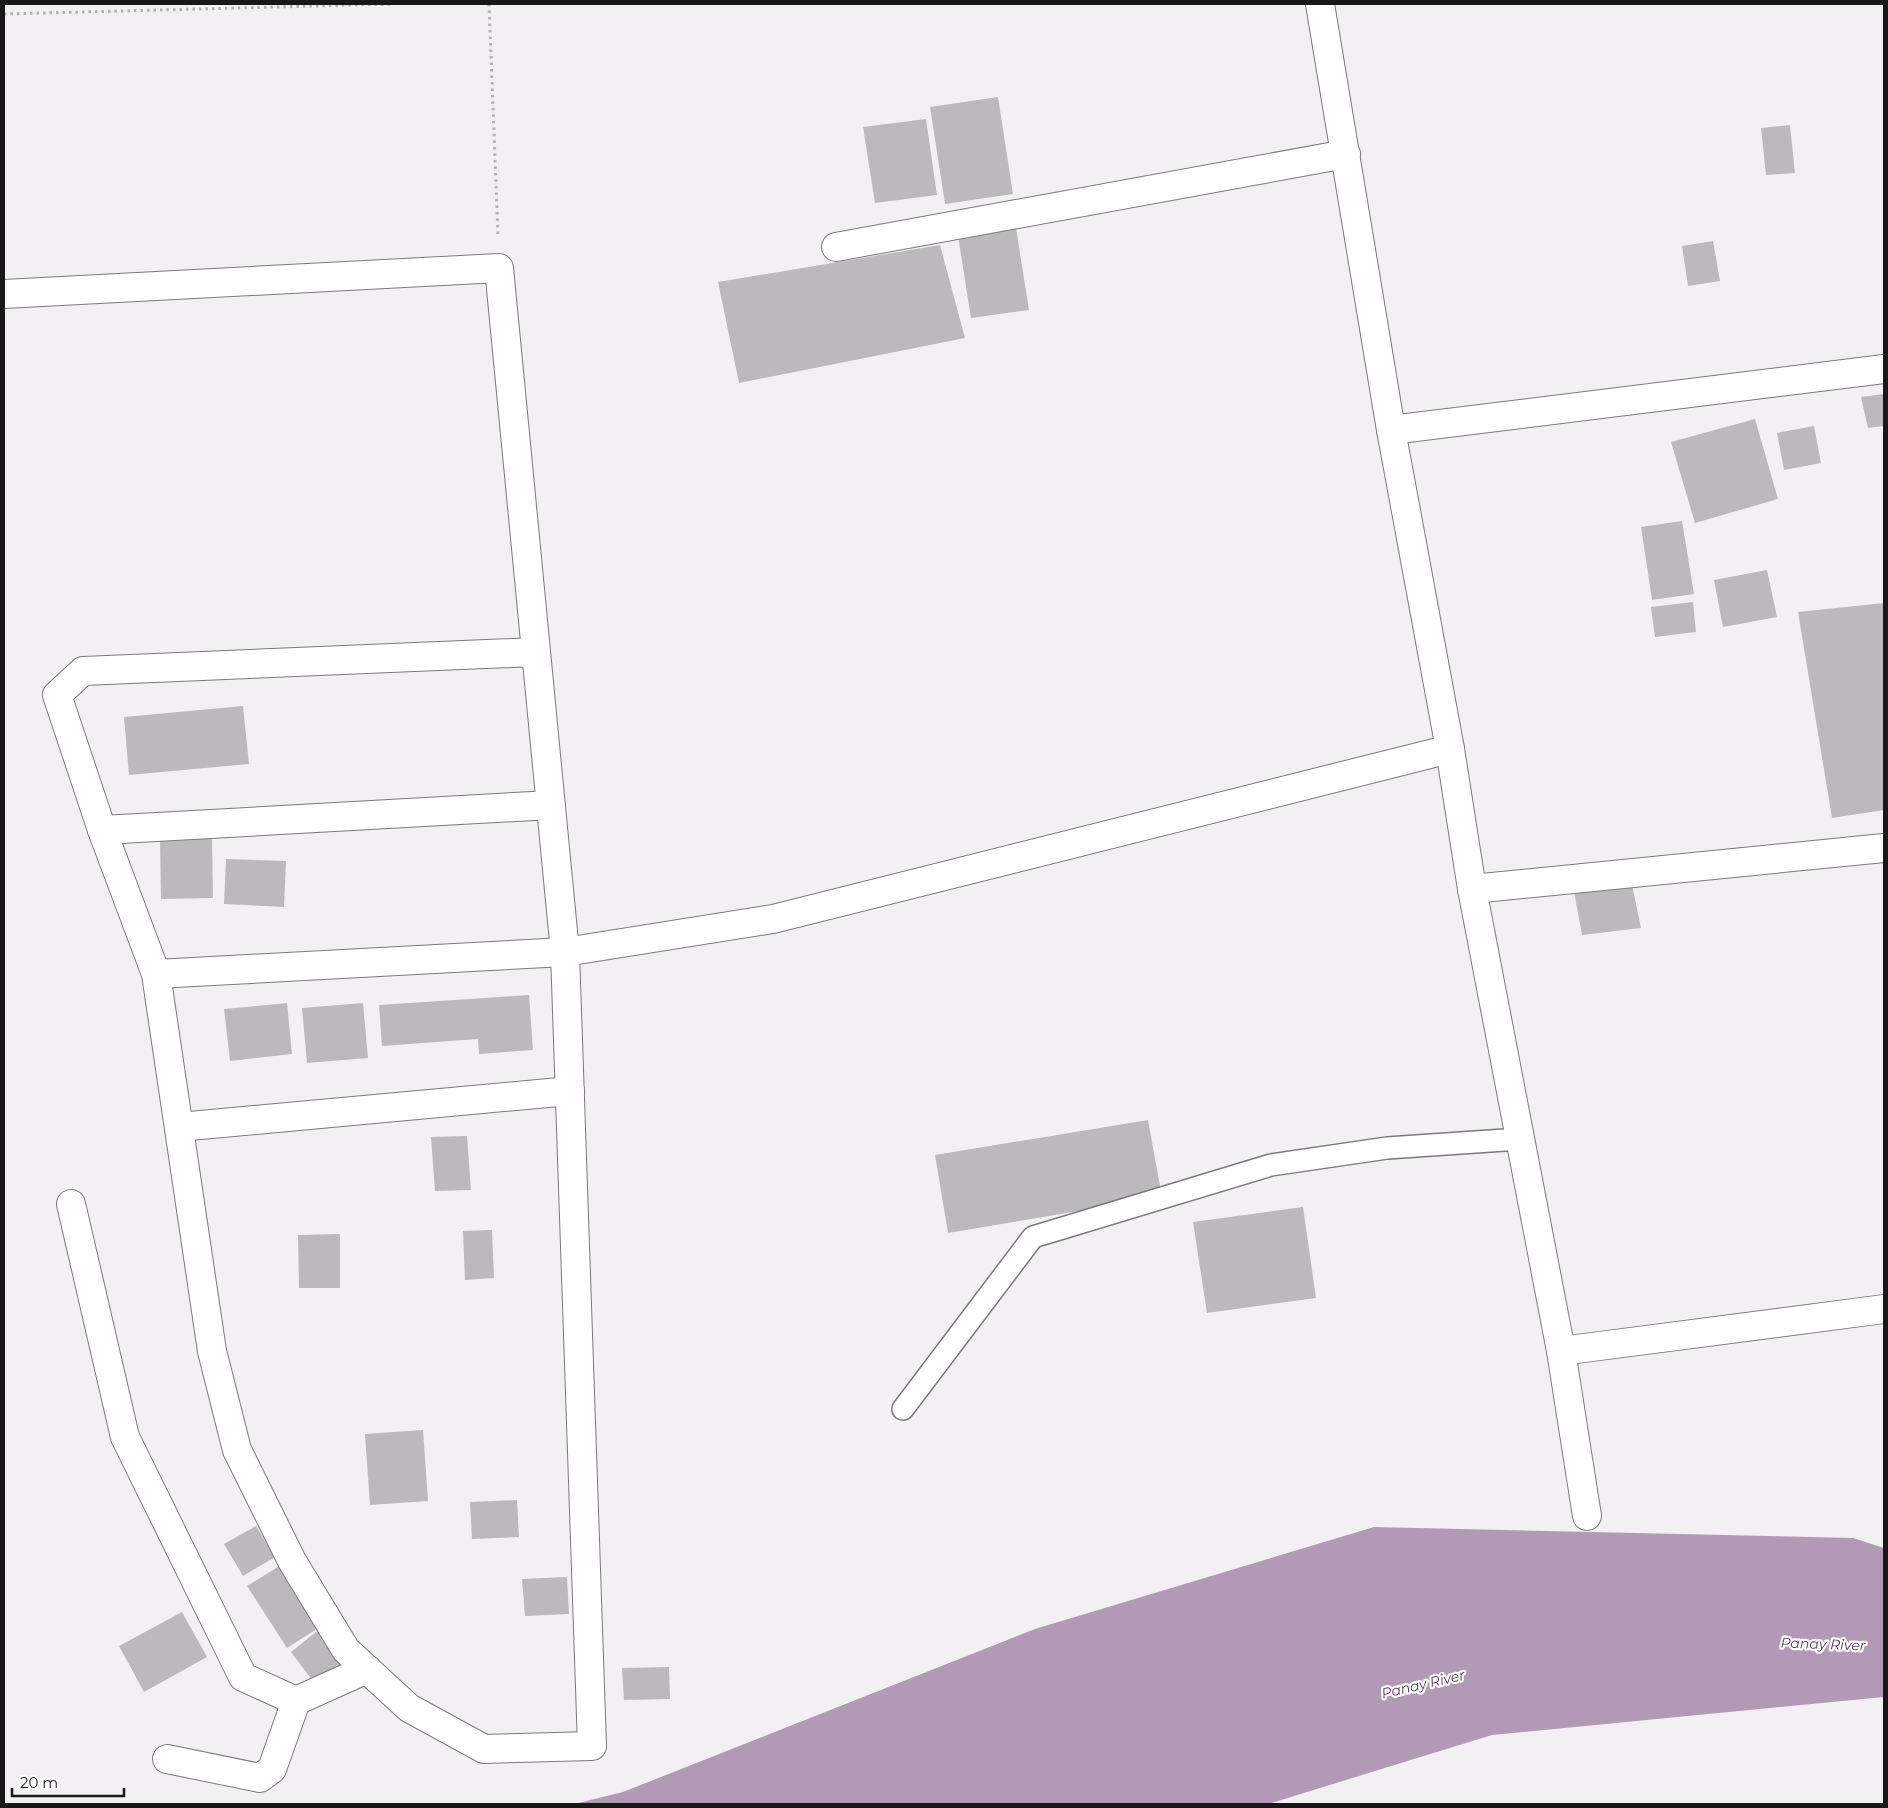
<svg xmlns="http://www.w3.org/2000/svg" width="1888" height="1808" viewBox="0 0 1888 1808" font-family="Montserrat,sans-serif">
	<rect width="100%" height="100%" fill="#f3f0f3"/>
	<!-- water -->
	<polygon fill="#b29ab7" points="1374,1527 1853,1538 1884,1548 1884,1697 1492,1735 1268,1804 574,1804 623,1792 1035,1629"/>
	<!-- building -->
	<g fill="#bbb9bc">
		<polygon points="998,97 1013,194 945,204 930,107"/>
		<polygon points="926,119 937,195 875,203 863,127"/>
		<polygon points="1790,125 1795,173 1766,175 1761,128"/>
		<polygon points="1016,228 1029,310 971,318 958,236"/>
		<polygon points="1713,241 1720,281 1688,286 1682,246"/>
		<polygon points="940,245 965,338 739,383 718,282"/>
		<polygon points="1884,394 1884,426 1868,428 1861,397"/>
		<polygon points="1755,419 1778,499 1695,523 1671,442"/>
		<polygon points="1814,426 1821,463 1784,470 1777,433"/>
		<polygon points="1682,521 1694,594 1652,600 1641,527"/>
		<polygon points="1767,570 1777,617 1723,627 1714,580"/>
		<polygon points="1693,602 1696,632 1655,637 1651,607"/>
		<polygon points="1884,603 1884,810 1832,818 1798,612"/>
		<polygon points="243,706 249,764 129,775 124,717"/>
		<polygon points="160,839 212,839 213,898 161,899"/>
		<polygon points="226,859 286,861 284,907 224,904"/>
		<polygon points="1631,880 1641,928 1582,935 1573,886"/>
		<polygon points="529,995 533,1050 479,1054 478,1039 382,1046 379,1005"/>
		<polygon points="287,1003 292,1054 230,1061 224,1009"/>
		<polygon points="363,1003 368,1058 307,1063 302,1008"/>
		<polygon points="1148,1120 1162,1197 948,1233 935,1155"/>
		<polygon points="467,1136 471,1190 435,1191 431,1137"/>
		<polygon points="1303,1207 1316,1298 1207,1313 1193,1222"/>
		<polygon points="492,1230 494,1278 465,1280 463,1231"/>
		<polygon points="340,1234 340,1288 299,1288 298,1235"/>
		<polygon points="423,1430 428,1501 370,1505 365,1434"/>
		<polygon points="517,1500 519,1537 472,1539 470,1502"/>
		<polygon points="256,1526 275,1557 243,1576 224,1544"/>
		<polygon points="281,1565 320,1627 287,1648 247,1586"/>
		<polygon points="567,1577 569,1614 525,1616 522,1579"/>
		<polygon points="182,1612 207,1657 144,1692 119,1646"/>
		<polygon points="321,1628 346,1661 315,1684 291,1652"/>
		<polygon points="669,1667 670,1699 624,1700 622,1668"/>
	</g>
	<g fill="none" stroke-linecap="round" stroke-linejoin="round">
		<!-- service casing -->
		<g stroke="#7b797c" stroke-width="24">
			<polyline id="service" points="903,1409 1033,1237 1271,1165 1387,1148 1520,1139"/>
		</g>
		<!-- minor casing -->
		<g stroke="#7b797c" stroke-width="30">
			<g id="minor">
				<polyline points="1320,4 1391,430 1450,749 1472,889 1561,1351 1587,1516"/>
				<polyline points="836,247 1346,154"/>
				<polyline points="4,294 499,268 565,952 592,1746 484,1749 409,1708 346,1650 292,1561 237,1450 212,1351 156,974 102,830 57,695 83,671 536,652"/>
				<polyline points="1391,430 1884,369"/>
				<polyline points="102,830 551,805"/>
				<polyline points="1472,889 1884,848"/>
				<polyline points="156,974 565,952 773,919 1450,749"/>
				<polyline points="179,1127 570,1091"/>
				<polyline points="71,1204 125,1437 243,1677 296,1701 367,1669"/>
				<polyline points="1561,1351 1884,1309"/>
				<polyline points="167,1759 260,1778 272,1769 296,1701"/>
			</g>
		</g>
		<!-- path -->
		<g stroke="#b1afb1" stroke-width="3" stroke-dasharray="2.5 4" stroke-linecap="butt">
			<polyline points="489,4 498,235"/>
			<polyline points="4,14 393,4"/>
		</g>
		<!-- service -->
		<use href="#service" stroke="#fff" stroke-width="21"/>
		<!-- minor -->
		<use href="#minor" stroke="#fff" stroke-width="28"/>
	</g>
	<g text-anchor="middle" stroke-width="4.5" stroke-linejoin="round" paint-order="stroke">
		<!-- water labels -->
		<g font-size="14" font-style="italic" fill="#5b3962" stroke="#fffeff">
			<text transform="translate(1823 1644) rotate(2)" y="5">Panay River</text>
			<text transform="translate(1423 1684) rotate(-13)" y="5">Panay River</text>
		</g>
	</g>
	<!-- border -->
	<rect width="1888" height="1808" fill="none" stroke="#191819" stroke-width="10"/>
	<!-- scale -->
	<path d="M12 1788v8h112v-8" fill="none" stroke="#191819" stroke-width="2.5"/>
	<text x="20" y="1788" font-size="15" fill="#191819" stroke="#fffeff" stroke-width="4" paint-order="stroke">20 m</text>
</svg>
